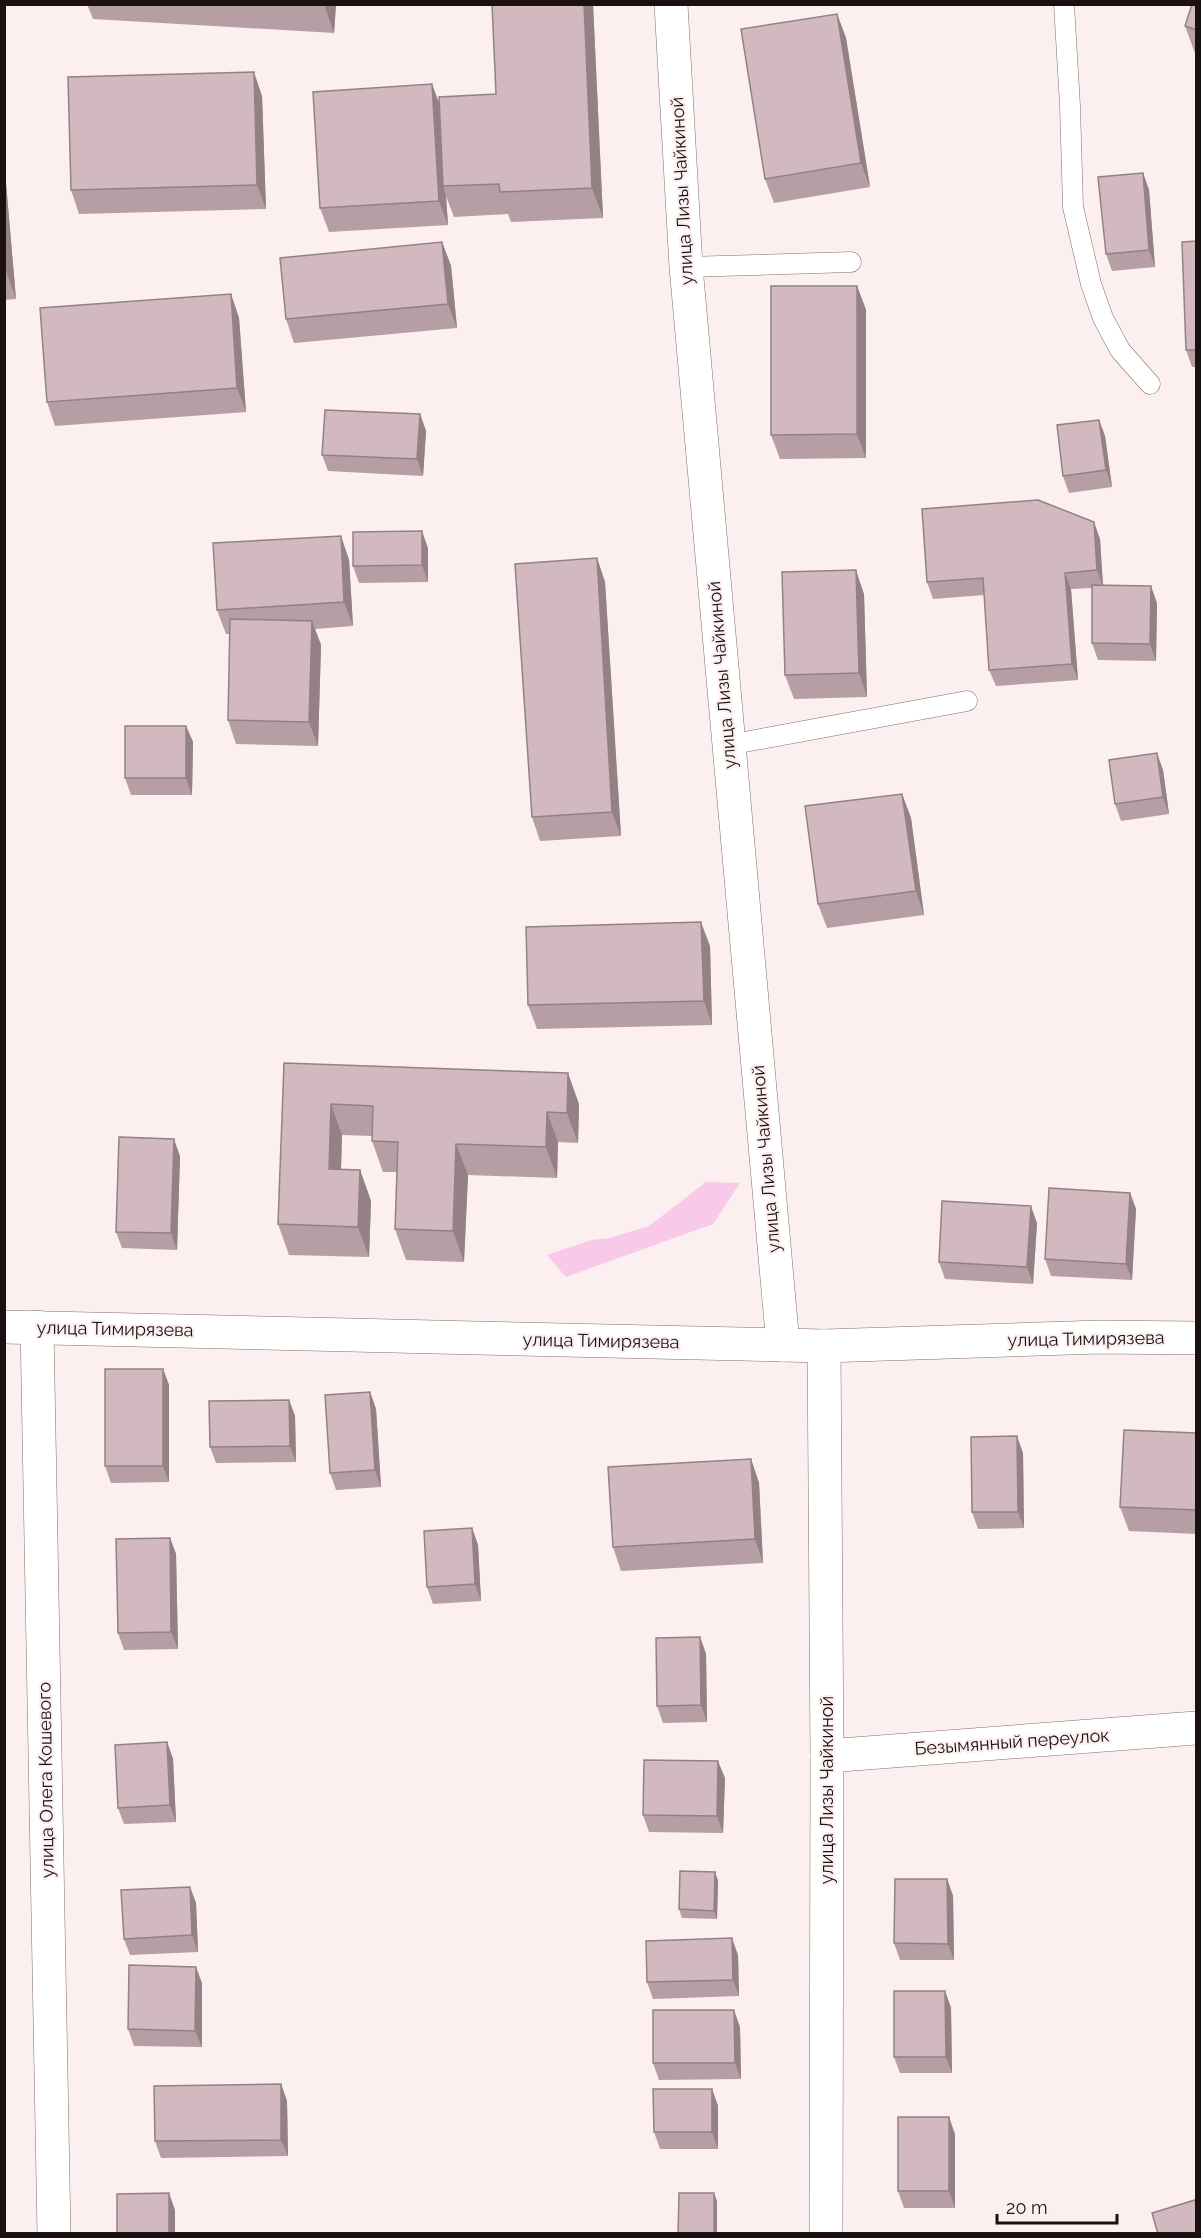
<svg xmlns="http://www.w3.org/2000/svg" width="1201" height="2238" viewBox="0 0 1201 2238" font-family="Raleway,sans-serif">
	<rect width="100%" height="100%" fill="#fbefef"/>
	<!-- water -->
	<polygon fill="#f9c9ea" points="706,1182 740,1183 713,1224 566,1277 547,1255 591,1240 610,1238 649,1226"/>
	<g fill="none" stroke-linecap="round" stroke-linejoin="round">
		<!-- service casing -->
		<g stroke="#866d6c" stroke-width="21">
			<g id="service">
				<polyline points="1064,4 1070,106 1073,207 1091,284 1103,318 1120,350 1150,384"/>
				<polyline points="686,267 851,262"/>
				<polyline points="728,745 967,701"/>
			</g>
		</g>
		<!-- minor casing -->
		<g stroke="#866d6c" stroke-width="34">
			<g id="minor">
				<polyline points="671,4 686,267 783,1345"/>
				<polyline points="37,1327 54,2234"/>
				<polyline points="827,1756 1196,1728"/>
				<polyline points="826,2234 827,1756 824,1346 1100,1337 1196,1338"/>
			</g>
		</g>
		<!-- tertiary casing -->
		<g stroke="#866d6c" stroke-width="34">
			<polyline id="tertiary" points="4,1327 824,1346"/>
		</g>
		<!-- service -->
		<use href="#service" stroke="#fff" stroke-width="20"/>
		<!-- minor -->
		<use href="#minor" stroke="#fff" stroke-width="33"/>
		<!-- tertiary -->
		<use href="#tertiary" stroke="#fff" stroke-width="33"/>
	</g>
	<!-- wall -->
	<g fill="#b59ea4">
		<polygon points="87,4 336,4 334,33 93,19"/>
		<polygon points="593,4 603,218 511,222 508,214 454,217 446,196 448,225 329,232 320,208 439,105 496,94"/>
		<polygon points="1197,4 1197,56 1196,56 1185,26"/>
		<polygon points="837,14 846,38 870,187 774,203 765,179"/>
		<polygon points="262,96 266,209 79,214 71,190"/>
		<polygon points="1143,173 1149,190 1155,267 1112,271 1106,254"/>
		<polygon points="4,179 6,183 16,299 4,300"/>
		<polygon points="1197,241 1197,367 1192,367 1186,350"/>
		<polygon points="442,242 451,266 457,328 294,343 286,319"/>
		<polygon points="857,286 866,310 866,458 780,459 771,435"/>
		<polygon points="231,294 239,318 246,412 55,426 47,402"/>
		<polygon points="420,414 426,431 423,476 328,471 322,455"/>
		<polygon points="1099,420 1105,436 1112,487 1069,493 1063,476"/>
		<polygon points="341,536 349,560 353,626 315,629 321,645 318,746 236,744 228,720 230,634 226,634 217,610"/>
		<polygon points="1100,539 1103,585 1157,603 1156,661 1098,660 1092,643 1092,588 1071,589 1078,680 996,686 989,670 984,595 933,599 927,582"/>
		<polygon points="428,548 428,582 359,583 353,566"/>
		<polygon points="597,558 605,582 621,836 540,841 532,817"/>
		<polygon points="864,594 867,697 794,699 785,675"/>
		<polygon points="186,726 193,742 192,795 131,795 125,778"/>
		<polygon points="1163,770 1169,814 1121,821 1115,804"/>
		<polygon points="902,794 911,818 924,915 827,928 818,904"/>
		<polygon points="710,946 712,1025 537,1029 528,1005"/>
		<polygon points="284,1063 579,1104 578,1143 558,1142 557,1178 468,1175 464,1262 406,1260 395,1229 397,1172 383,1172 372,1141 372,1136 342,1135 341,1170 360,1170 371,1201 369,1257 289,1255 278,1224"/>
		<polygon points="180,1156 177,1250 122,1248 116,1232"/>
		<polygon points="1130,1193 1136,1209 1132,1280 1051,1276 1045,1259"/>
		<polygon points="1037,1223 1033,1284 945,1279 939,1262"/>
		<polygon points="163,1369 169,1385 169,1482 111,1483 105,1466"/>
		<polygon points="370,1392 376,1409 381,1487 336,1490 330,1473"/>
		<polygon points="289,1400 295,1416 296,1462 216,1463 210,1447"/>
		<polygon points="1197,1433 1197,1534 1129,1531 1120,1507"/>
		<polygon points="1023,1453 1024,1528 978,1529 972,1512"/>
		<polygon points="751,1459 759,1483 763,1563 621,1571 613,1547"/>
		<polygon points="472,1528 478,1545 481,1601 433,1604 427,1587"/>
		<polygon points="170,1538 176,1554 178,1649 124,1650 118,1633"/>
		<polygon points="700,1637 706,1654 707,1722 663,1723 657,1706"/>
		<polygon points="167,1742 173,1759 176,1822 124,1824 118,1808"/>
		<polygon points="725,1778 723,1833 649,1832 643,1815"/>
		<polygon points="715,1872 718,1881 717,1919 682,1918 679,1909"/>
		<polygon points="947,1879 953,1896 954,1960 900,1960 894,1943"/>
		<polygon points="190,1887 196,1903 198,1952 130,1955 124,1939"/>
		<polygon points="738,1955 739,1996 653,1999 647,1982"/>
		<polygon points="202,1983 202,2047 134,2046 128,2029"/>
		<polygon points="945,1991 951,2008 952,2073 900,2073 894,2057"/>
		<polygon points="740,2027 741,2079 659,2080 653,2063"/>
		<polygon points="281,2084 287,2101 288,2156 161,2158 155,2141"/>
		<polygon points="712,2089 718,2106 718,2149 660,2149 654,2132"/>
		<polygon points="955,2134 955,2208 904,2208 898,2191"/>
	</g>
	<!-- shaded-wall -->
	<g fill="#938186">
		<polygon points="324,4 336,4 334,33"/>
		<polygon points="584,4 593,4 603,218 592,188"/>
		<polygon points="837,14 846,38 870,187 861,163"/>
		<polygon points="254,72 262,96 266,209 257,185"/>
		<polygon points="432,84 441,108 443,186 446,196 448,225 439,201"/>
		<polygon points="1143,173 1149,190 1155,267 1149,250"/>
		<polygon points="4,179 6,183 16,299 5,268"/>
		<polygon points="442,242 451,266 457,328 448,304"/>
		<polygon points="857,286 866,310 866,458 857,434"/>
		<polygon points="231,294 239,318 246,412 237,388"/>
		<polygon points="420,414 426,431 423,476 417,459"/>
		<polygon points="1099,420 1105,436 1112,487 1106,470"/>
		<polygon points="1094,522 1100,539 1103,587 1097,570"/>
		<polygon points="422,531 428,548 428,582 422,565"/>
		<polygon points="341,536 349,560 353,626 344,602"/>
		<polygon points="597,558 605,582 621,836 612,812"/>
		<polygon points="856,570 864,594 867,697 859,673"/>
		<polygon points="1065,573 1071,589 1078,680 1072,664"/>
		<polygon points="1151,586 1157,603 1156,661 1150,644"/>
		<polygon points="312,621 321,645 318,746 309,722"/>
		<polygon points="186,726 193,742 192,795 186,778"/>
		<polygon points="1157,753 1163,770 1169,814 1163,797"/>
		<polygon points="902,794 911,818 924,915 916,891"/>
		<polygon points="701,922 710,946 712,1025 704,1001"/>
		<polygon points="568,1073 579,1104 578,1143 567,1113"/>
		<polygon points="331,1104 342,1135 340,1199 329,1169"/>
		<polygon points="547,1112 558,1142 557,1178 546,1147"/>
		<polygon points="174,1139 180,1156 177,1250 171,1233"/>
		<polygon points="456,1144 468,1175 464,1262 453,1231"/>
		<polygon points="360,1170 371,1201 369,1257 358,1227"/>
		<polygon points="1130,1193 1136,1209 1132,1280 1126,1264"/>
		<polygon points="1031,1206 1037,1223 1033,1284 1027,1267"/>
		<polygon points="163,1369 169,1385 169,1482 163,1466"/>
		<polygon points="370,1392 376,1409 381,1487 375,1470"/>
		<polygon points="289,1400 295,1416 296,1462 290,1446"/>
		<polygon points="1017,1436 1023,1453 1024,1528 1018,1512"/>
		<polygon points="751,1459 759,1483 763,1563 755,1539"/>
		<polygon points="472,1528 478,1545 481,1601 475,1584"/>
		<polygon points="170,1538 176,1554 178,1649 171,1632"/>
		<polygon points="700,1637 706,1654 707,1722 701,1705"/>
		<polygon points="167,1742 173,1759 176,1822 170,1805"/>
		<polygon points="718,1761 725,1778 723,1833 717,1816"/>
		<polygon points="715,1872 718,1881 717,1919 714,1911"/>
		<polygon points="947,1879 953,1896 954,1960 948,1944"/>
		<polygon points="190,1887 196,1903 198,1952 192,1935"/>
		<polygon points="732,1938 738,1955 739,1996 733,1980"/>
		<polygon points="196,1967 202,1983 202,2047 195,2031"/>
		<polygon points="945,1991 951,2008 952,2073 946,2057"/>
		<polygon points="734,2010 740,2027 741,2079 735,2063"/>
		<polygon points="281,2084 287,2101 288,2156 281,2140"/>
		<polygon points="712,2089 718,2106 718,2149 712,2132"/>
		<polygon points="949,2117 955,2134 955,2208 949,2191"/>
		<polygon points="169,2193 175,2210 175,2234 169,2234"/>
		<polygon points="714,2193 717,2201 717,2234 714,2234"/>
	</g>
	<!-- building -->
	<g fill="#d2b8bf" stroke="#938186" stroke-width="1.5">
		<polygon points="492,4 584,4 592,188 500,192 499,184 443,186 439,97 496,94"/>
		<polygon points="1192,4 1197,4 1197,30 1185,26"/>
		<polygon points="837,14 861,163 765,179 741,29"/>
		<polygon points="254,72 257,185 71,190 68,77"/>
		<polygon points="432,84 439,201 320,208 313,92"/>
		<polygon points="1143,173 1149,250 1106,254 1098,177"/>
		<polygon points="1197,241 1197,350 1186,350 1182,242"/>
		<polygon points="442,242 448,304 286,319 280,258"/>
		<polygon points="771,286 857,286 857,434 771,435"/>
		<polygon points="231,294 237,388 47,402 40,308"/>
		<polygon points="325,410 420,414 417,459 322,455"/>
		<polygon points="1099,420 1106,470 1063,476 1057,425"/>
		<polygon points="1038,500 1094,522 1097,570 1065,573 1072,664 989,670 983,578 927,582 922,509"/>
		<polygon points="422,531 422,565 353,566 353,532"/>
		<polygon points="341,536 344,602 217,610 213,543"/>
		<polygon points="597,558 612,812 532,817 515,564"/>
		<polygon points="856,570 859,673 785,675 782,572"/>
		<polygon points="1092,585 1151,586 1150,644 1092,643"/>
		<polygon points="230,619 312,621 309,722 228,720"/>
		<rect x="125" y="726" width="61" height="52"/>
		<polygon points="1157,753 1163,797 1115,804 1109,760"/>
		<polygon points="902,794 916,891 818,904 805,806"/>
		<polygon points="701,922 704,1001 528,1005 526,927"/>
		<polygon points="284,1063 568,1073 567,1113 547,1112 546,1147 456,1144 453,1231 395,1229 398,1142 372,1141 373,1106 331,1104 329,1169 360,1170 358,1227 278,1224"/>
		<polygon points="119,1137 174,1139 171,1233 116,1232"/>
		<polygon points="1049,1188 1130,1193 1126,1264 1045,1259"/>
		<polygon points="942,1201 1031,1206 1027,1267 939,1262"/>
		<rect x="105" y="1369" width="58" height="97"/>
		<polygon points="370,1392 375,1470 330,1473 325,1395"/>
		<polygon points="289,1400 290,1446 210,1447 209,1401"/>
		<polygon points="1124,1430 1197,1433 1197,1510 1120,1507"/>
		<polygon points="1017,1436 1018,1512 972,1512 971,1437"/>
		<polygon points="751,1459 755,1539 613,1547 608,1467"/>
		<polygon points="472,1528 475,1584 427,1587 424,1531"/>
		<polygon points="170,1538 171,1632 118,1633 116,1539"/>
		<polygon points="700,1637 701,1705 657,1706 656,1638"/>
		<polygon points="167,1742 170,1805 118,1808 115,1745"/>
		<polygon points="644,1760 718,1761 717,1816 643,1815"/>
		<polygon points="680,1871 715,1872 714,1911 679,1909"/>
		<polygon points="895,1879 947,1879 948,1944 894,1943"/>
		<polygon points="190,1887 192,1935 124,1939 121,1890"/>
		<polygon points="732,1938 733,1980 647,1982 646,1941"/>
		<polygon points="129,1965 196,1967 195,2031 128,2029"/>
		<polygon points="894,1991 945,1991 946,2057 894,2057"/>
		<polygon points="653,2010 734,2010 735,2063 653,2063"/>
		<polygon points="281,2084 281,2140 155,2141 154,2086"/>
		<polygon points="653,2089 712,2089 712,2132 654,2132"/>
		<rect x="898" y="2117" width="51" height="74"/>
		<polygon points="169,2193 169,2234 117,2234 117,2194"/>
		<polygon points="679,2193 714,2193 714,2234 678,2234"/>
		<polygon points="1195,2200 1197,2203 1197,2234 1158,2234 1152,2213"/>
	</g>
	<g text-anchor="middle" stroke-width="4.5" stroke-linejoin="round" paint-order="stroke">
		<!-- street labels -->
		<g font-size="18" fill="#1a1110" stroke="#fbefef">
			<text transform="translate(682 191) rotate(-93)" y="6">улица Лизы Чайкиной</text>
			<text transform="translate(722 675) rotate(-95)" y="6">улица Лизы Чайкиной</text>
			<text transform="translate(766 1159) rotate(-95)" y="6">улица Лизы Чайкиной</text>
			<text transform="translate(115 1329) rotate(1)" y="6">улица Тимирязева</text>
			<text transform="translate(1086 1339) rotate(-1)" y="6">улица Тимирязева</text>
			<text transform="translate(601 1341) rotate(1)" y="6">улица Тимирязева</text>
			<text transform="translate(1012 1742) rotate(-4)" y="6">Безымянный переулок</text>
			<text transform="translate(46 1780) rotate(-91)" y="6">улица Олега Кошевого</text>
			<text transform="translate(827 1790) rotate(-90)" y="6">улица Лизы Чайкиной</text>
		</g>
	</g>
	<!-- border -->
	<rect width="1201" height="2238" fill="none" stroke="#1a1110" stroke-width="12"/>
	<!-- scale -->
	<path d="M997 2214v9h120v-9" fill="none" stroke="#1a1110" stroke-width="3"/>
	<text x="1006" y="2214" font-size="18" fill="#1a1110" stroke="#fbefef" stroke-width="4.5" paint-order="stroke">20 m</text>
</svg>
